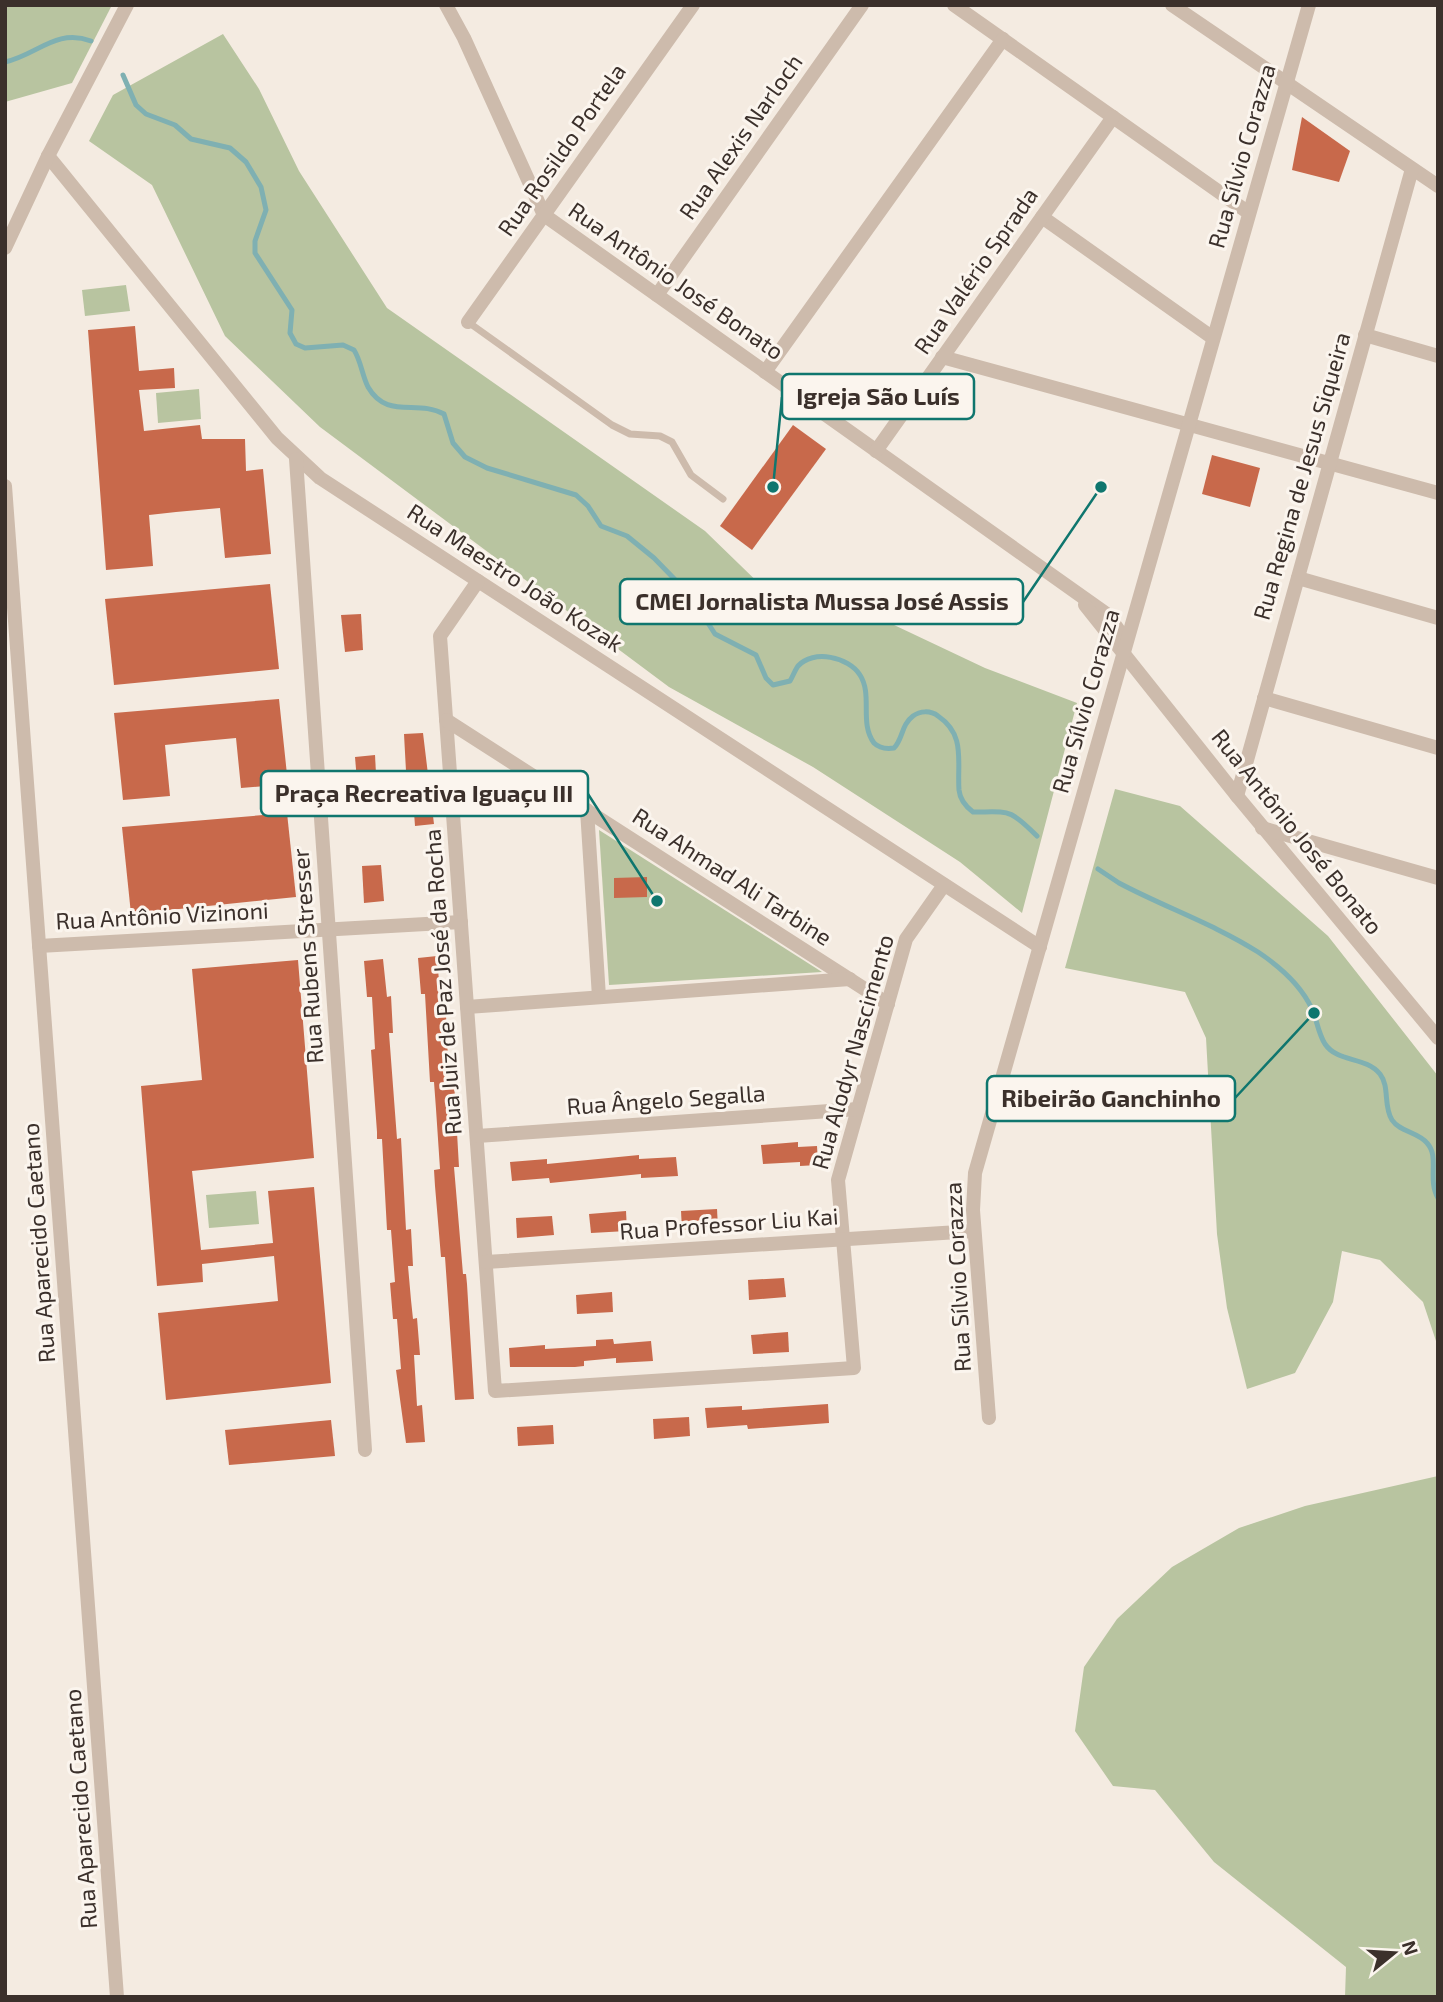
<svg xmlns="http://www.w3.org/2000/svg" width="1443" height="2002" viewBox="0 0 1443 2002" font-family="'Exo 2',sans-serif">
	<rect width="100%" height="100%" fill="#f4ebe1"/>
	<!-- green -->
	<g fill="#b8c4a0">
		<polygon points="5,5 112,5 72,83 5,102"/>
		<polygon points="223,34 259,89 299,171 387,308 705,531 771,595 856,607 985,668 1077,703 1022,913 960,862 813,767 669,687 320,427 225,336 152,185 89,141 113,95"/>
		<polygon points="126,285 130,311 85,316 82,290"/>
		<polygon points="199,389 201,419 158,423 156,393"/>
		<polygon points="1115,789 1180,806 1328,936 1438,1076 1438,1347 1423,1302 1380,1260 1342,1251 1333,1302 1295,1373 1247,1389 1227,1308 1217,1234 1206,1038 1185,992 1065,968"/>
		<polygon points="599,830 822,972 609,985"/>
		<polygon points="256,1191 259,1224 209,1228 206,1195"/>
		<polygon points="1438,1476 1438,1997 1345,1997 1346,1967 1214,1862 1155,1790 1113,1786 1075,1731 1084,1667 1117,1619 1172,1567 1239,1528 1305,1506"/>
	</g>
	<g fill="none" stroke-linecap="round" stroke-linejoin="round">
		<!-- stream -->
		<g stroke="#7fb0b2" stroke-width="5">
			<path d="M 5,62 C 37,55 56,28 91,41"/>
			<path d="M 123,75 L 136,105 L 146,114 L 175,125 L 191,139 L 230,148 L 246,162 L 261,187 L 266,210 L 255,241 L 255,253 L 292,310 L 290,333 L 296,344 L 305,348 L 343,345 L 354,350 C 361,361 362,375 368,387 C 387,420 417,399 444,414 L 453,443 L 465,457 L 487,468 L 576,495 L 588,506 L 601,526 L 627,536 L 654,558 L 690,595 L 715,634 L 756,655 L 766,678 L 773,685 L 790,681 C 793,676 795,670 798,666 C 813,649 849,657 860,675 C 873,695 859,723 874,743 C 880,749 887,749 894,748 C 903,739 901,725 913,716 C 920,711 930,710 938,716 C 966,735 957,761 959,790 C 960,800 965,806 973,812 C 1010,812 1009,808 1037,836"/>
			<path d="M 1098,869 L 1119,883 C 1164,907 1214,924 1258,952 C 1279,966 1301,985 1312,1009 C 1317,1020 1318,1033 1325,1044 C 1338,1063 1365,1056 1380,1074 C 1390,1087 1383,1106 1392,1120 C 1400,1132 1418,1132 1427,1143 C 1440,1157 1427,1179 1438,1198"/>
		</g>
	</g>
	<!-- building -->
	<g fill="#c8694b">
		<polygon points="1302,117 1350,151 1339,182 1292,170"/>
		<polygon points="135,326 139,371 174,368 175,388 139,390 144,431 200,425 202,439 245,439 246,471 263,469 271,554 225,558 220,508 176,512 149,515 153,566 106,570 88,330"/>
		<polygon points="793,425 826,449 752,550 720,526"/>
		<polygon points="1212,455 1260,468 1250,507 1202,494"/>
		<polygon points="270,584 279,669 114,685 105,599"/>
		<polygon points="361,614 363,650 345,652 341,615"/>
		<polygon points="279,699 288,784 241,788 236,738 193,742 165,745 170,796 123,800 114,713"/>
		<polygon points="423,733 434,824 415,826 411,771 406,771 404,734"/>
		<polygon points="375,755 377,792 358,793 355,757"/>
		<polygon points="287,813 296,897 131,914 122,827"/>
		<polygon points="381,865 384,901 364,903 362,866"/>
		<polygon points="647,877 647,897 614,898 614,878"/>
		<polygon points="437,956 440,994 445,993 449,1082 454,1081 459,1167 454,1167 463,1274 466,1274 467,1284 474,1399 455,1400 445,1257 441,1257 435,1186 434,1170 440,1169 436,1109 434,1082 430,1082 425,994 421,994 418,958"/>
		<polygon points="383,959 387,997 391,996 393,1033 389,1033 397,1139 401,1138 406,1230 411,1229 413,1266 408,1266 411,1300 413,1319 417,1318 420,1355 414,1355 417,1406 422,1405 425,1442 406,1443 396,1370 401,1369 397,1319 393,1319 390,1283 395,1282 391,1230 387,1230 382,1139 377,1139 377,1132 371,1050 375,1049 372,997 367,997 364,961"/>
		<polygon points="298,960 314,1158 192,1171 201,1250 273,1243 268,1191 314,1187 331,1383 166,1400 158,1313 278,1301 274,1256 202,1264 203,1282 157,1286 141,1086 202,1080 192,969"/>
		<polygon points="798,1142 798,1147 817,1146 818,1165 800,1166 800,1162 763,1164 761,1145"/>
		<polygon points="639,1155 639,1159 676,1157 678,1176 641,1178 641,1174 550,1183 549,1178 512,1181 510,1162 547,1159 547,1164"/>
		<polygon points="717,1209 718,1228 682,1230 681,1211"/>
		<polygon points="626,1211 627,1231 591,1233 589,1214"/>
		<polygon points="552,1216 554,1235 517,1238 516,1218"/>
		<polygon points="784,1278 786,1297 749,1300 748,1280"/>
		<polygon points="612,1292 613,1312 577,1314 576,1295"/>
		<polygon points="788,1332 789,1352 753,1354 751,1335"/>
		<polygon points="613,1339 614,1344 651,1341 653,1361 616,1363 616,1358 584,1361 584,1366 575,1367 510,1367 509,1348 545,1345 545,1349 596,1346 596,1340"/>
		<polygon points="828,1404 829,1423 748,1429 747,1425 707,1428 705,1408 742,1406 742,1410"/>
		<polygon points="689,1417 690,1436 654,1439 653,1419"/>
		<polygon points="331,1420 335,1456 229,1465 225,1430"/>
		<polygon points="553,1425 554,1444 518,1446 517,1427"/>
	</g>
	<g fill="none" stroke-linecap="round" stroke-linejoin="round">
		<!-- lane -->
		<polyline stroke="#cdbbac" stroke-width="7" points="468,322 612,425 630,434 660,436 672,442 691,475 723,499"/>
		<!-- street -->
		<g stroke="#cdbbac" stroke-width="14">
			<polyline points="446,5 464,38 544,215 1108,615 1122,635 1124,646"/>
			<polyline points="954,5 1249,213"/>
			<polyline points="1172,5 1438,186"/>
			<polyline points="48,156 277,438 320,478 1040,947"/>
			<polyline points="1042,217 1213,338"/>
			<polyline points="5,248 48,156 127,5"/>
			<polyline points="657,295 862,5"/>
			<polyline points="468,322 693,5"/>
			<polyline points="1365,335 1438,356"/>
			<polyline points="942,357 1438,493"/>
			<polyline points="765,372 1003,39"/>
			<polyline points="876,451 1113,117"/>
			<polyline points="296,459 365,1450"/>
			<polyline points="5,486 117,1997"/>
			<polyline points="1298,578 1438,618"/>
			<polyline points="478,581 440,636 495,1391 854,1368 838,1180 906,939 944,885"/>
			<polyline points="1085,605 1237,796 1438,1038"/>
			<polyline points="1264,698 1438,748"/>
			<polyline points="446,720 888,1004"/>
			<polyline points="1237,796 1412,169"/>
			<polyline points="587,810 599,997"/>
			<polyline points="1262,828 1438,878"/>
			<polyline points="39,946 461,922"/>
			<polyline points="467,1007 850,979"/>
			<polyline points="477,1136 858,1109"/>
			<polyline points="486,1262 974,1231"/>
			<polyline points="989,1418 973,1210 975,1173 1309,5"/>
		</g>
	</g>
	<g text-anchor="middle" stroke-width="6" stroke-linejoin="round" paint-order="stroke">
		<!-- street labels -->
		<g font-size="23" fill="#3b302b" stroke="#fbf5ee">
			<text transform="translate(741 137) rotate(-55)" y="8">Rua Alexis Narloch</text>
			<text transform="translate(562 150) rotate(-55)" y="8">Rua Rosildo Portela</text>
			<text transform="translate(1242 156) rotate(-74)" y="8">Rua Sílvio Corazza</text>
			<text transform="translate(976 271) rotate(-55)" y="8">Rua Valério Sprada</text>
			<text transform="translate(676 281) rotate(35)" y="8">Rua Antônio José Bonato</text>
			<text transform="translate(1302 476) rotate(-74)" y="8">Rua Regina de Jesus Siqueira</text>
			<text transform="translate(515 578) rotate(33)" y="8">Rua Maestro João Kozak</text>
			<text transform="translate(1086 701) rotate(-74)" y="8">Rua Sílvio Corazza</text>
			<text transform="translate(1297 832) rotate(51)" y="8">Rua Antônio José Bonato</text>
			<text transform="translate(732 877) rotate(33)" y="8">Rua Ahmad Ali Tarbine</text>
			<text transform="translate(162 916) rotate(-3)" y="8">Rua Antônio Vizinoni</text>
			<text transform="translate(308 956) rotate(-94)" y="8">Rua Rubens Stresser</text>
			<text transform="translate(443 982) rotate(-94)" y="8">Rua Juiz de Paz José da Rocha</text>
			<text transform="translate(853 1052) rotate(-74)" y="8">Rua Alodyr Nascimento</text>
			<text transform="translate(666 1100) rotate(-4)" y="8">Rua Ângelo Segalla</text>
			<text transform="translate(729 1224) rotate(-4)" y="8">Rua Professor Liu Kai</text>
			<text transform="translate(39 1243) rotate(-94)" y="8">Rua Aparecido Caetano</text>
			<text transform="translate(958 1277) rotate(-93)" y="8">Rua Sílvio Corazza</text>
			<text transform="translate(81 1809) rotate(-94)" y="8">Rua Aparecido Caetano</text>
		</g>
	</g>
	<!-- callouts -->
	<path fill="none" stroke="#0f766e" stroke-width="2.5" d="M773 487L782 397M1101 487L1023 602M657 901L588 794M1314 1013L1235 1098"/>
	<g fill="#0f766e" stroke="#fbf5ee" stroke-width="2.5">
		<circle cx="773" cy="487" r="7"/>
		<circle cx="1101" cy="487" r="7"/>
		<circle cx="657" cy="901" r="7"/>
		<circle cx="1314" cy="1013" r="7"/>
	</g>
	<g fill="#fbf5ee" stroke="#0f766e" stroke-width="2.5">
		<rect x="782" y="374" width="192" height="45" rx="7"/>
		<rect x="620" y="579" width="403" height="45" rx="7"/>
		<rect x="261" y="771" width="327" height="45" rx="7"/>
		<rect x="987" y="1076" width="248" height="45" rx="7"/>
	</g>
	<g font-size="24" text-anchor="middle" font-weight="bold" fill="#3b302b">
		<text x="878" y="405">Igreja São Luís</text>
		<text x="822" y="610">CMEI Jornalista Mussa José Assis</text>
		<text x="424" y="802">Praça Recreativa Iguaçu III</text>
		<text x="1111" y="1107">Ribeirão Ganchinho</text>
	</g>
	<!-- border -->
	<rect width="1443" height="2002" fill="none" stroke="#3b302b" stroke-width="14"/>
	<!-- north arrow -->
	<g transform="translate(1394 1953) rotate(72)" stroke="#fbf5ee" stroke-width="5" paint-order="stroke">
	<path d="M0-5L12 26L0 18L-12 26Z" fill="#3b302b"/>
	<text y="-10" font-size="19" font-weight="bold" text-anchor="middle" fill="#3b302b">N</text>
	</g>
</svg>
